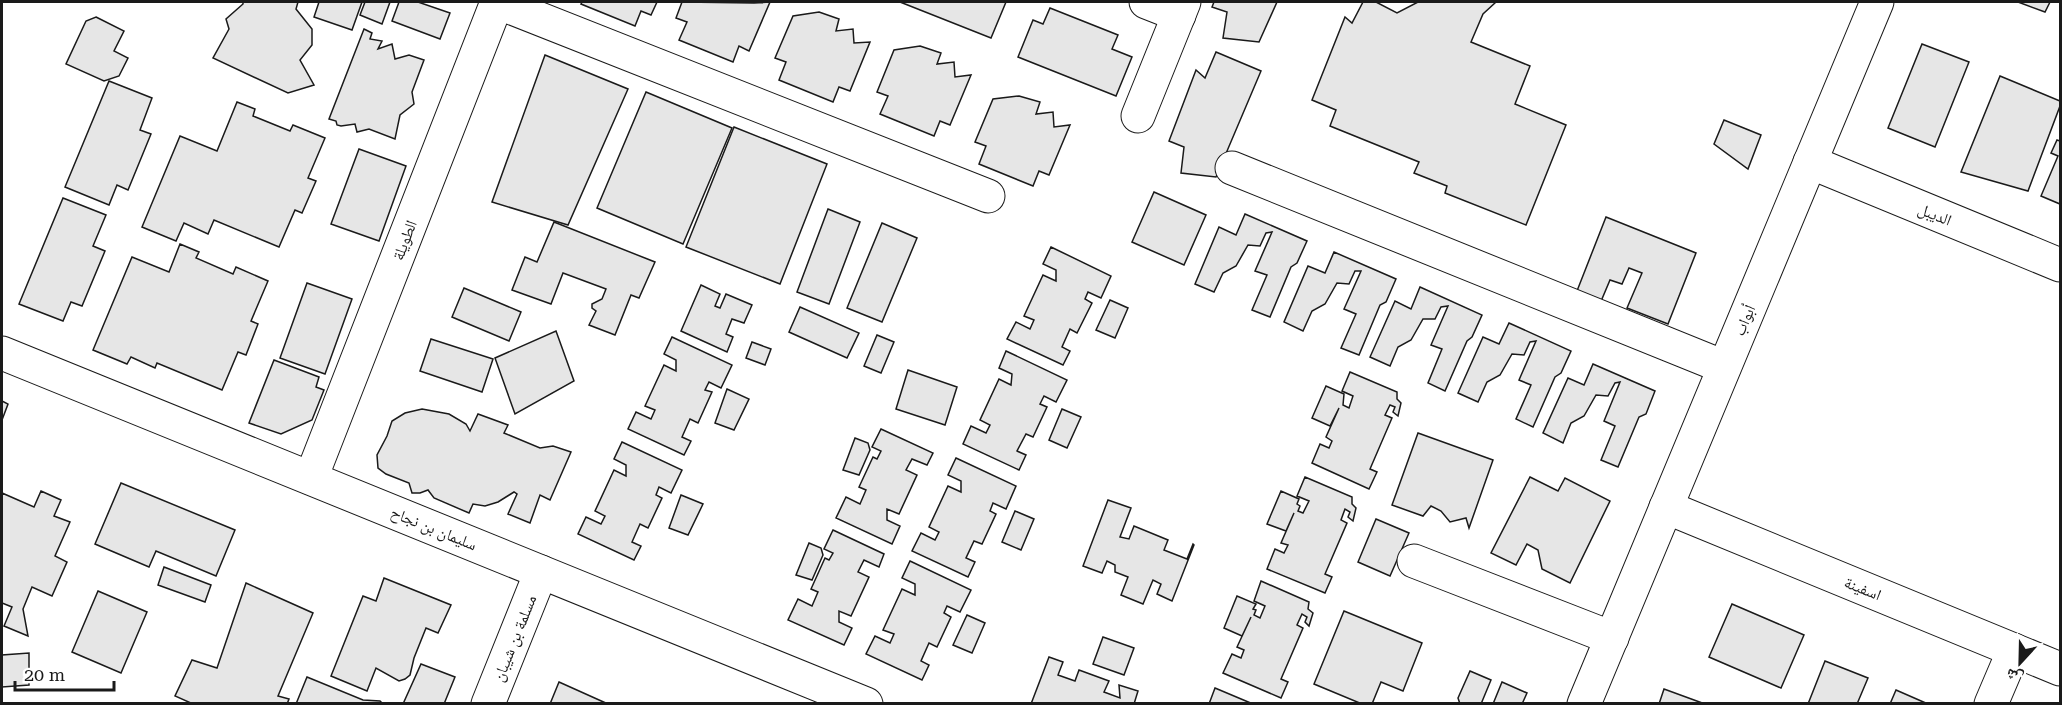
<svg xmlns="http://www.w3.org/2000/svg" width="2062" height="705" viewBox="0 0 2062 705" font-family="'Roboto Serif','Noto Naskh Arabic',serif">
	<rect width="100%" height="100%" fill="#fff"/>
	<!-- building -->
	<g fill="#e6e6e6" stroke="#1a1a1a" stroke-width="1.5">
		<polygon points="243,2 298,2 296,9 312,29 312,45 300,60 314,85 288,93 213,58 229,29 226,19 243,4"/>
		<polygon points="319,2 362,2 352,30 314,17"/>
		<polygon points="365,2 390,2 382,24 360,15"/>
		<polygon points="399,2 418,2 450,13 440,39 392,21"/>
		<polygon points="582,2 657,2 651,15 641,11 635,26 581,4"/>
		<polygon points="682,2 754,3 770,2 749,51 739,46 733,62 679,40 687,22 676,18"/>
		<polygon points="900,2 1006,2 991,38"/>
		<polygon points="1214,2 1277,2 1259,42 1223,38 1227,12 1212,7"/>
		<polygon points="1363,2 1376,2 1397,13 1418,2 1496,2 1483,14 1471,42 1530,66 1515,104 1566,125 1526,225 1445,193 1447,186 1414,173 1419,162 1330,126 1336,110 1312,100 1345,17 1352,23"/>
		<polygon points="2018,2 2050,2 2045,12"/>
		<polygon points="1050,8 1118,35 1112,49 1132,57 1116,96 1018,57 1033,20 1043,24"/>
		<polygon points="819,12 839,19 836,31 853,29 854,43 870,42 850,91 839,87 833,102 779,80 786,62 775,58 793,16"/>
		<polygon points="96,17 124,31 114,51 128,58 119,76 104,81 66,64 86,21"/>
		<polygon points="364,29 372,33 370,39 382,41 378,49 392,44 395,59 409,55 424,60 412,92 414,104 400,115 395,139 369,129 357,132 355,124 341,126 337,125 336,121 329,119"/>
		<polygon points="1922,44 1969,62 1935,147 1888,128"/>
		<polygon points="920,46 941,53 937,64 954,62 955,77 971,75 950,125 940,121 934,136 880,114 888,96 877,92 894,50"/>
		<polygon points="1216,52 1261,71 1216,177 1181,173 1184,147 1169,141 1196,70 1205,78"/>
		<polygon points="545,55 628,89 568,225 492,202"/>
		<polygon points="2000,76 2060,101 2060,106 2028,191 1961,172"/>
		<polygon points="109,81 152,98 140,130 151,134 128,190 117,185 109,205 65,187"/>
		<polygon points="646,92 732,128 683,244 597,208"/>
		<polygon points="1019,96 1040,102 1036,114 1053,112 1054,127 1070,125 1049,175 1039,171 1033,186 979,164 986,146 975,142 993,99"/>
		<polygon points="237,102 255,109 253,116 290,131 293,125 325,138 308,178 316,181 302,213 295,210 279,247 214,220 208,234 184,223 176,241 142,227 180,136 217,151"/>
		<polygon points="1724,120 1761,135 1748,169 1714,144"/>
		<polygon points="734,127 827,164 780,284 686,247"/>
		<polygon points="2057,140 2060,141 2060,204 2041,196 2058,156 2051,153"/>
		<polygon points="359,149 406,166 379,241 331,224"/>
		<polygon points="1154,192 1206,215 1184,265 1132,242"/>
		<polygon points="63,198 106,215 93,246 105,251 82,306 71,302 63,321 19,304"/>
		<polygon points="828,209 860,222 829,304 797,292"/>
		<polygon points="1245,214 1307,241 1297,263 1291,267 1270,317 1252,310 1267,275 1255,271 1272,232 1266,233 1260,246 1248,245 1236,266 1223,273 1214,292 1195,284 1219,227 1236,235"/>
		<polygon points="1606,217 1696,253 1668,324 1627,308 1642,273 1629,268 1622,284 1610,280 1599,306 1575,296"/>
		<polygon points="554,222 655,262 639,298 631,295 615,335 589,325 596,311 592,308 592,304 602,299 606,289 563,273 551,304 512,290 525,257 537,262"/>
		<polygon points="882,223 917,238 882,322 847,308"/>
		<polygon points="180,244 199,252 196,258 233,274 236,267 268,281 251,321 258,324 246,355 238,352 222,390 157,363 155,368 131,357 127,364 93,350 132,257 169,272"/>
		<polygon points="1051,247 1111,276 1101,298 1088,292 1085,299 1092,303 1077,333 1070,329 1062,347 1070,351 1063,365 1007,339 1016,322 1030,329 1034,320 1024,316 1043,275 1056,281 1056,270 1043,264"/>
		<polygon points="1334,252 1396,279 1386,302 1380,305 1359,355 1341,348 1356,314 1344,309 1361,271 1355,271 1349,284 1337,283 1325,304 1312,311 1303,331 1284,322 1308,266 1325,273"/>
		<polygon points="307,283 352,299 325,374 280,358"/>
		<polygon points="701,285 720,294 715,306 720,308 726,294 752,305 744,323 732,319 726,334 733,337 727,352 681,331"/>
		<polygon points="1420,287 1482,315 1472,337 1467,341 1445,391 1428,383 1442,349 1431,345 1448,306 1441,307 1435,319 1423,319 1411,340 1398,347 1390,366 1370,357 1395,301 1411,309"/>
		<polygon points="464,288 521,312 509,341 452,317"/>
		<polygon points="1110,300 1128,308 1115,338 1096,330"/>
		<polygon points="800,307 859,333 847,358 789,332"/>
		<polygon points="1509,323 1571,351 1561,373 1555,377 1533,427 1516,419 1531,385 1519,380 1536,341 1530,342 1524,355 1512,354 1500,375 1487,382 1478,402 1458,393 1483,337 1499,344"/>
		<polygon points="556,331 574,381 515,414 495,358"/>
		<polygon points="877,335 894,342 881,373 864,366"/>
		<polygon points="672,337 732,365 721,388 709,382 705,390 712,392 698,423 690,419 682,437 691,441 684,455 628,429 636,412 651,419 655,410 645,406 664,365 676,371 676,360 664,354"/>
		<polygon points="431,339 493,359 482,392 420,371"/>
		<polygon points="752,342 771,349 765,365 746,358"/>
		<polygon points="1006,351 1067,380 1056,402 1044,396 1040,404 1047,407 1033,437 1026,434 1017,451 1026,455 1019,470 963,444 971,426 986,433 990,425 980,420 999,379 1011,385 1012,374 999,368"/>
		<polygon points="274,360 319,377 316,387 324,390 312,420 281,434 249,423"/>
		<polygon points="1593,364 1655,391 1646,414 1639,417 1618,467 1601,460 1615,426 1604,421 1620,382 1615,383 1608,396 1596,395 1584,416 1571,423 1563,443 1543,433 1568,378 1584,385"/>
		<polygon points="908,370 957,387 945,425 896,409"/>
		<polygon points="1350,372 1397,392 1397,399 1401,403 1398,416 1393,412 1395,407 1390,405 1385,415 1392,418 1370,469 1377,472 1369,489 1312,463 1320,444 1329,448 1332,441 1326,437 1339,408 1330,426 1312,418 1326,386 1344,394 1343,405 1349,408 1353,396 1342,391"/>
		<polygon points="727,389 749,399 734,430 715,423"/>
		<polygon points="2,401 8,404 2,420"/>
		<polygon points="422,409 449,414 466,424 470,431 478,414 508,425 504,433 540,448 553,446 571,452 550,500 540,495 530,523 508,514 517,494 514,492 498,502 485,506 473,504 469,513 434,498 428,490 420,493 412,493 409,483 386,474 378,468 377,455 387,436 392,421 405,413"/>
		<polygon points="1062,409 1081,417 1067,448 1049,440"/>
		<polygon points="881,429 933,453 927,465 912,459 906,470 917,475 899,514 887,509 887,520 900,526 892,544 836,518 846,497 860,504 866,490 859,487 873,457 877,459 881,451 872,447"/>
		<polygon points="1418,433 1493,460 1469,528 1466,518 1450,522 1441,511 1431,506 1423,516 1392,505"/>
		<polygon points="855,438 868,443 870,450 859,475 843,470"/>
		<polygon points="622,442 682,470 671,493 659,487 656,495 662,498 648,528 640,524 632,542 641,546 634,560 578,534 586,517 601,524 605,516 595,511 614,470 626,476 626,465 614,459"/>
		<polygon points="956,458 1016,486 1006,509 993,503 990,511 996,514 982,544 974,541 966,558 975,562 968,577 912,551 921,533 935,540 939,532 929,527 948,486 961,492 961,481 948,475"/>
		<polygon points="1305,477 1352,497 1352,504 1356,508 1353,521 1348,517 1350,512 1345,509 1341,520 1347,523 1325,574 1332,577 1325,593 1267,569 1275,549 1284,553 1288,545 1281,543 1294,513 1286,531 1267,524 1281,491 1299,499 1297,504 1300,506 1298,511 1303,513 1309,501 1297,496"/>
		<polygon points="1530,477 1558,491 1565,478 1610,501 1570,583 1542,569 1538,550 1527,544 1516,565 1491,553"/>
		<polygon points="121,483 235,530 216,576 156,551 149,567 95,544"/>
		<polygon points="41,491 61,500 54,516 70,522 55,556 67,562 52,596 32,587 23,609 28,636 4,626 12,607 2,603 2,493 34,507"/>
		<polygon points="681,495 703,504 688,535 669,528"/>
		<polygon points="1108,500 1131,508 1120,537 1129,539 1134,526 1168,540 1164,550 1187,559 1193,544 1194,545 1172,601 1157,594 1161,584 1153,580 1143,604 1121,595 1128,577 1115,572 1115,565 1107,561 1102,573 1083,566"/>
		<polygon points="1015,511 1034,519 1021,550 1002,542"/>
		<polygon points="1376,519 1409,533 1390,576 1358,562"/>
		<polygon points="833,530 884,554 879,567 864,560 858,572 869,577 851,616 839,611 839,622 852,628 844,645 788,620 798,599 812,606 818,592 811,589 825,558 829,560 833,553 824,549"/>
		<polygon points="809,543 821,548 823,555 812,580 796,575"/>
		<polygon points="910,561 971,590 960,612 947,606 944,613 951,617 937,647 929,643 921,661 929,665 922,680 866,654 875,636 890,643 894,634 883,630 902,589 915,595 915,584 902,578"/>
		<polygon points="164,567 211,585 205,602 158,585"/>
		<polygon points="384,578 451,605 438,633 426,628 414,658 410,675 405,679 399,681 376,668 367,691 331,676 363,596 376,601"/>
		<polygon points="1261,581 1309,602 1308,609 1313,613 1309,626 1305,622 1307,617 1302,614 1297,625 1303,628 1281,679 1288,682 1281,698 1223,673 1232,654 1241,658 1244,650 1237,647 1251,617 1242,636 1224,628 1237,596 1256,604 1253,609 1256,610 1254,615 1260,618 1265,606 1254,601"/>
		<polygon points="246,583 313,613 278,696 289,699 287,704 193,704 175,696 192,660 217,668"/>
		<polygon points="98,591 147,612 121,673 72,652"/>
		<polygon points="1732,604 1804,635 1781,688 1709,657"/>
		<polygon points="1344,611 1422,643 1403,691 1381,682 1372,704 1362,704 1314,684"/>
		<polygon points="967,615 985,623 972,653 953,645"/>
		<polygon points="1103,637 1134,648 1124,675 1093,664"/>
		<polygon points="29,653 29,685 2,687 2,655"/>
		<polygon points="1049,657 1063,662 1058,675 1075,681 1079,670 1109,681 1104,692 1120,698 1119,685 1138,691 1134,704 1031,704"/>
		<polygon points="1825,661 1868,678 1857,704 1808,704"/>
		<polygon points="421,664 455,677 444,704 403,704"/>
		<polygon points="1470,671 1491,680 1481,704 1460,704 1458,698"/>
		<polygon points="307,677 363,700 380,701 383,704 296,704"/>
		<polygon points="559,682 608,704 550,704"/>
		<polygon points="1502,682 1527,693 1522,704 1493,704"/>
		<polygon points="1215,688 1253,704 1209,704"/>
		<polygon points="1664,689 1705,704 1659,704"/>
		<polygon points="1896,690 1928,704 1890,704"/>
	</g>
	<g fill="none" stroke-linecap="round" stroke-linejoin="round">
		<!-- minor casing -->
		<g stroke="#1a1a1a" stroke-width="35">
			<g id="minor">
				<polyline points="497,2 988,196"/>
				<polyline points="1146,2 1179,15"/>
				<polyline points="1138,116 1184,2"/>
				<polyline points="1810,162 2060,265"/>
				<polyline points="1232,168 1724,367"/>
				<polyline points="2,353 866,704"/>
				<polyline points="311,478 497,2"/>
				<polyline points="1666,507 2060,669"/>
				<polyline points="1414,561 1612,638"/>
				<polyline points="488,704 541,572"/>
				<polyline points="1584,704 1877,2"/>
				<polyline points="1991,704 2014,650"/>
			</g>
		</g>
		<!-- minor -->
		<use href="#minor" stroke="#fff" stroke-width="33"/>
	</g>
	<g text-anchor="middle" stroke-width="4.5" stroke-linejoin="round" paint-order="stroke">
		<!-- street labels -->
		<g font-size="16" fill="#1a1a1a" stroke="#fff">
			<text transform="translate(1935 214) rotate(22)" y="6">الديبل</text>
			<text transform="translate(404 240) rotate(-69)" y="6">الطويلة</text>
			<text transform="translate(1744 320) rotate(-67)" y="6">أبواب</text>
			<text transform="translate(434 528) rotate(22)" y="6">سليمان بن نجاح</text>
			<text transform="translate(1863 588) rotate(22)" y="6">اسفينة</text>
			<text transform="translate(514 638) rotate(-68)" y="6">مسلمة بن شيبان</text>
		</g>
	</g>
	<!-- border -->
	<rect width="2062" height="705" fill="none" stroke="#1a1a1a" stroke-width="6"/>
	<!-- north arrow -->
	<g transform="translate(2020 663) rotate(202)" stroke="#ffffff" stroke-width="4.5" paint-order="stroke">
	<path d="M0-4.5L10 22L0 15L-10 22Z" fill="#1a1a1a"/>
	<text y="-9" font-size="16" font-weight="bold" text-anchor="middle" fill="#1a1a1a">ش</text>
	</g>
	<!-- scale -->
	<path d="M15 681v9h99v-9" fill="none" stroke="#1a1a1a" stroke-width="3"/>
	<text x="24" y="681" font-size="18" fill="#1a1a1a" stroke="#ffffff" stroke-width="4.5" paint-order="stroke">20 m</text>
</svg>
